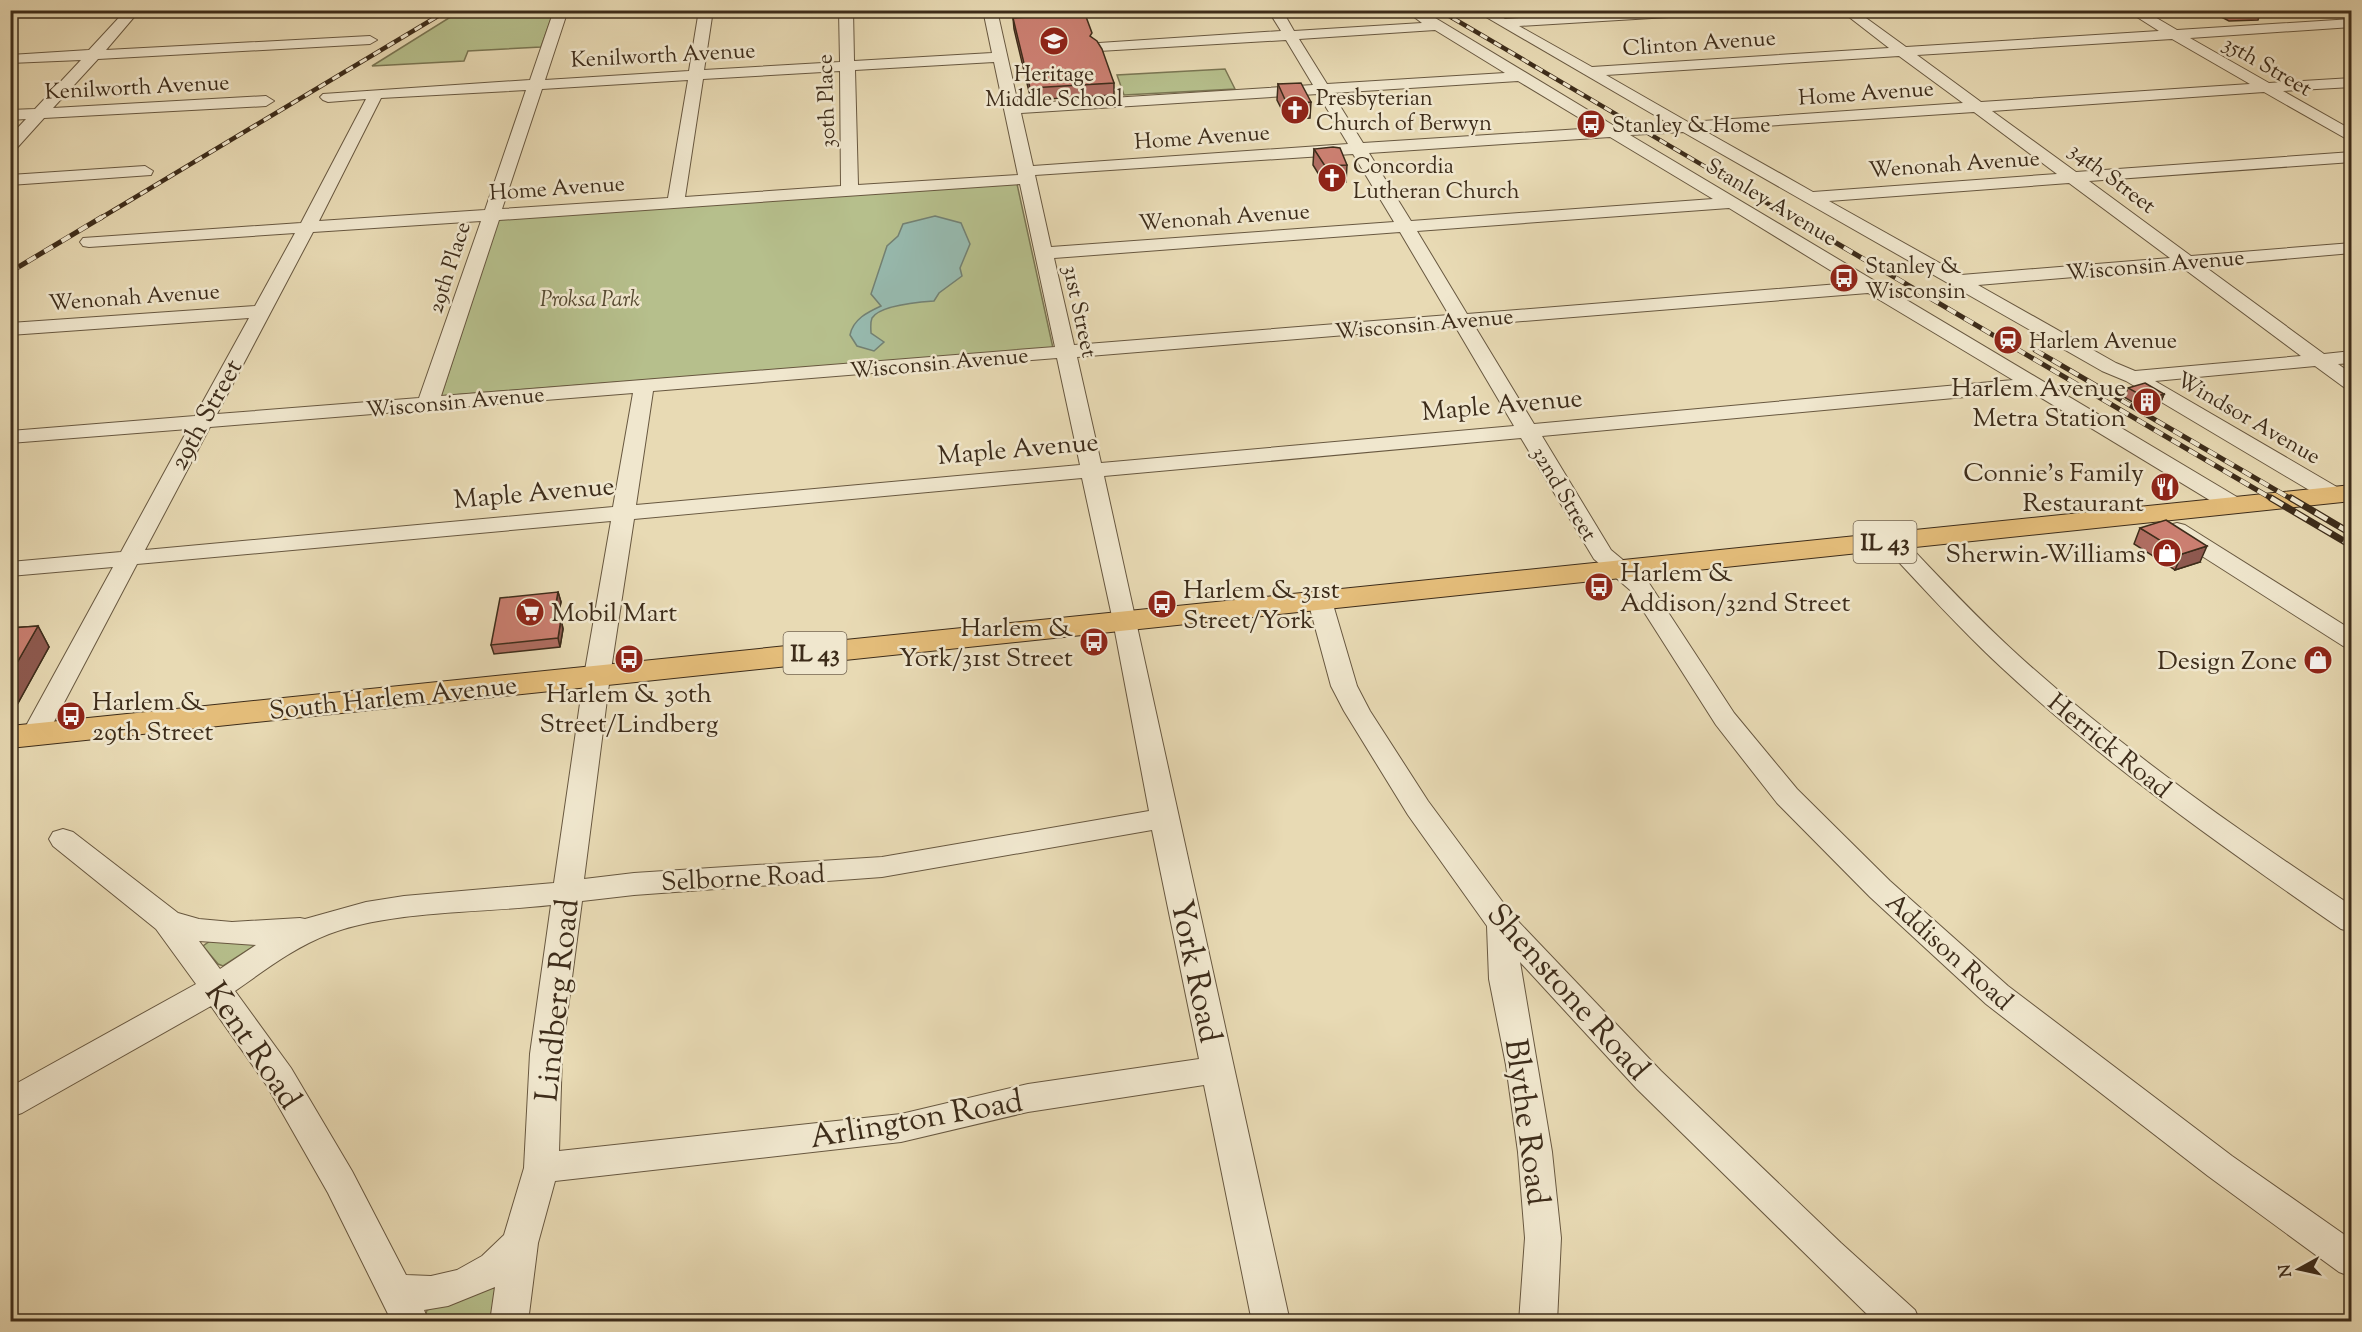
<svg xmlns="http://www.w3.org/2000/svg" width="2362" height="1332" viewBox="0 0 2362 1332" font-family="'Sorts Mill Goudy',serif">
	<rect width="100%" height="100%" fill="#e8dab4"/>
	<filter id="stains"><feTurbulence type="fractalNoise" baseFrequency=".00333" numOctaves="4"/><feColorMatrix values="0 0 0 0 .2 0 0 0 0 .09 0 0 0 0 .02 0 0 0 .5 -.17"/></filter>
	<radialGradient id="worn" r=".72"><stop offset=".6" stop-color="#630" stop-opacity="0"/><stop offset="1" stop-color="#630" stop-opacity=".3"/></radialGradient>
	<!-- green -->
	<g fill="#b6bf8c" stroke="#7a7653" stroke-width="1.5">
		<polygon points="460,11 554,11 541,47 468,51 464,61 372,66"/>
		<polygon points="1225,69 1235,89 1124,95 1117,75"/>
		<polygon points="1017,184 1053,348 441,396 499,218"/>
		<polygon points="263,940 223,966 218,964 203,946 210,941"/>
		<polygon points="496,1284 495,1321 427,1321 425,1317 427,1310"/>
	</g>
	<!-- water -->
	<path fill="#97baaf" stroke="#738173" stroke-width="1.5" d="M 935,216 L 961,223 L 970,244 L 960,268 L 962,276 L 939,293 L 934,301 C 920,302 880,305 872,318 C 870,323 871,329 871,333 L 884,342 L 874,351 L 857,346 L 850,335 C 853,319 868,312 881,306 L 871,294 L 887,246 L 898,236 L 903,224 Z"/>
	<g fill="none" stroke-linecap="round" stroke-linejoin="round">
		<!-- minor casing -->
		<g stroke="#685840" stroke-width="2">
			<g id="minor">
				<polygon points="126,10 140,10 106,50 370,36 377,40 370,44 98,59 53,108 266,96 274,101 266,106 44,118 16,149 10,151 10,136 26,119 10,120 10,110 35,109 81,60 10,63 10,55 89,50"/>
				<path d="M 554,10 L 568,10 L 545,80 L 689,71 L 699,10 L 713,10 L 704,70 L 840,62 L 839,10 L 853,10 L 854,61 L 992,53 L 983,10 L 997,10 L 1018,104 L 1313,85 L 1286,40 L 1099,51 L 1092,47 L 1099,43 L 1281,31 L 1268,10 L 1282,10 L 1294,31 L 1422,23 L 1405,10 L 1422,10 L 1616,127 L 1668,123 L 1474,10 L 1491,10 L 1505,19 L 1641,10 L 1724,10 L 1718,14 L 1519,26 L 1592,67 L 1889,48 L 1840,10 L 1855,10 L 1906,47 L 2159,31 L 2126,10 L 2143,10 L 2177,30 L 2352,19 L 2352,27 L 2190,38 L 2269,83 L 2352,78 L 2352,87 L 2283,91 L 2352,130 L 2352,142 L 2264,92 L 1992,111 L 2076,172 L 2352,152 L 2352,162 L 2089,181 L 2191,256 L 2352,243 L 2352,253 L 2204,266 L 2324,354 L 2352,351 L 2352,363 L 2338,364 L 2352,374 L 2352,390 L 2345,388 L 2315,366 L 2155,381 L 2342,490 L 2345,495 L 2342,500 L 2334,502 L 2326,500 L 2126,381 L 2102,371 L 1683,132 L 1630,135 L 2242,500 L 2245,505 L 2242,510 L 2234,512 L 2226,510 L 2030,391 L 1542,436 L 1611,550 L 1647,580 L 1734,713 L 1797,789 L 1890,881 L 2008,986 L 2232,1156 L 2352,1240 L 2352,1277 L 2339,1272 L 2208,1176 L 1986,1004 L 1870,897 L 1777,803 L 1716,725 L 1630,590 L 1594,559 L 1521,438 L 1104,476 L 1290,1322 L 1252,1322 L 1204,1085 L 1028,1112 L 901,1142 L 555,1181 L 538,1243 L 528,1322 L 490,1322 L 495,1287 L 448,1306 L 424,1310 L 429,1322 L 392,1322 L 328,1193 L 267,1086 L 211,1006 L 22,1113 L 10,1117 L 10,1087 L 196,984 L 156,929 L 53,846 L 49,839 L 53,832 L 63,829 L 73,832 L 178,913 L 199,919 L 232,922 L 300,918 L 305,919 L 366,902 L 404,896 L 554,883 L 584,676 L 611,521 L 137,564 L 47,735 L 43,741 L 34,744 L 25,741 L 21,735 L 113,567 L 10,576 L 10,562 L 121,552 L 188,429 L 10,443 L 10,431 L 195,416 L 249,318 L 10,335 L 10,323 L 255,306 L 295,233 L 89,247 L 83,246 L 80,242 L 83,238 L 301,223 L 366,99 L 328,102 L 323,100 L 320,97 L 323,94 L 530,80 ZM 1435,30 L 1505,73 L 1327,84 L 1299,39 ZM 2172,39 L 2250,84 L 1981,102 L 1917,55 ZM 1899,56 L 1963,103 L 1688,122 L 1606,75 ZM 994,62 L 1018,175 L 858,185 L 855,70 ZM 840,71 L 841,186 L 685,197 L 703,79 ZM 688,80 L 668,198 L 502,209 L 542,89 ZM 1518,81 L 1596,128 L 1363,143 L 1332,93 ZM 526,90 L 485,210 L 319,221 L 381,98 ZM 1318,94 L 1348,144 L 1033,166 L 1021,113 ZM 1974,112 L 2057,174 L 1813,192 L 1703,130 ZM 1610,137 L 1713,199 L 1411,221 L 1369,153 ZM 1353,154 L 1394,222 L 1051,247 L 1035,175 ZM 2069,183 L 2170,258 L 1961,275 L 1829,201 ZM 1020,184 L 1055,347 L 441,396 L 499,220 ZM 1729,208 L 1851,283 L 1467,314 L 1417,231 ZM 481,221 L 419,398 L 217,414 L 313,232 ZM 1400,232 L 1449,315 L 1074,345 L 1054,258 ZM 2183,268 L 2301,356 L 2135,371 L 2116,363 L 1978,285 ZM 1868,293 L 2013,380 L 1534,424 L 1474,325 ZM 1455,326 L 1514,426 L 1101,463 L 1077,357 ZM 1057,358 L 1080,465 L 636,505 L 653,391 ZM 633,393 L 613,507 L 145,550 L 210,427 ZM 1082,478 L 1113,621 L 1149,811 L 882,857 L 634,873 L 584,879 L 610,676 L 634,519 ZM 1152,830 L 1199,1059 L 1028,1084 L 901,1114 L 559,1151 L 562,1054 L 582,901 L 634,895 L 882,877 ZM 551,905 L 530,1054 L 524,1168 L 504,1235 L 482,1256 L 457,1270 L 431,1276 L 406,1275 L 352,1171 L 291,1068 L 235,991 C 265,970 295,947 329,934 C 391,910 484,913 551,905 ZM 199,941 L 256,945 L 220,969 Z"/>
				<polygon points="145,166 153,171 151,175 10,185 10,175"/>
				<polygon points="2177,523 2185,525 2352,630 2352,649 2343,646 2169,535 2165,530 2169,525"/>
				<path d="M 1892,534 L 1900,536 C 1939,577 1977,618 2019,656 C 2122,749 2236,829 2352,906 L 2352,932 L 2341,929 C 2224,848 2106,765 2001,667 C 1960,629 1922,587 1884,546 L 1880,541 L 1884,536 Z"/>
				<polygon points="1320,594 1329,596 1332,601 1357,686 1370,711 1428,801 1513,916 1661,1071 1841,1243 1915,1310 1920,1322 1875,1322 1637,1089 1520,962 1552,1152 1561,1238 1557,1322 1519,1322 1525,1238 1518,1152 1506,1065 1489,979 1487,926 1408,815 1344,711 1331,686 1308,601 1311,596"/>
			</g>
		</g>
		<!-- major casing -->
		<g stroke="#3d2c1a" stroke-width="2">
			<polygon id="major" points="2352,485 2352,501 10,748 10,726"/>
		</g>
		<!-- minor -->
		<use href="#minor" fill="#f0e7ce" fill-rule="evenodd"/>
		<!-- major -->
		<use href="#major" fill="#e4bd7a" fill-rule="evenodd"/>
		<!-- rail-far2 casing -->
		<g stroke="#3d2c1a" stroke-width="4.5">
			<g id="rail-far2">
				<polyline points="1439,10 1794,219"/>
				<polyline points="99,219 448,10"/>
			</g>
		</g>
		<!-- rail-far1 casing -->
		<g stroke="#3d2c1a" stroke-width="5">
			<g id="rail-far1">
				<polyline points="1792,217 2274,500"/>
				<polyline points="10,272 102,217"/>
				<polyline points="2035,350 2293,500"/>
			</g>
		</g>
		<!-- rail casing -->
		<g stroke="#3d2c1a" stroke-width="7">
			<g id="rail">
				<polyline points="2271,498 2352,546"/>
				<polyline points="2291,498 2352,534"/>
			</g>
		</g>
		<!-- rail-far2 -->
		<use href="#rail-far2" stroke="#f0e7ce" stroke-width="3" stroke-dasharray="8" stroke-linecap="butt"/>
		<!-- rail-far1 -->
		<use href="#rail-far1" stroke="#f0e7ce" stroke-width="4" stroke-dasharray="10" stroke-linecap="butt"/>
		<!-- rail -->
		<use href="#rail" stroke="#f0e7ce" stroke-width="4.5" stroke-dasharray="14" stroke-linecap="butt"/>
	</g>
	<!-- wall -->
	<g fill="#af6d61" stroke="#3d2c1a" stroke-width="1.5">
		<polygon points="2208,10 2261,10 2258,20 2229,21"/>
		<polygon points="1013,18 1092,38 1114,83 1114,95 1031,100 1014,29"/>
		<polygon points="1278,84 1311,102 1310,118 1287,120 1277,100"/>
		<polygon points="1314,149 1347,165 1346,182 1324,183 1313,165"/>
		<polygon points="2128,388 2164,394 2160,404 2144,409 2124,397"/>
		<polygon points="2140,528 2200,562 2175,570 2134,544"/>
		<polygon points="558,592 561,602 557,619 561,619 563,629 560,647 494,654 491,645"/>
		<polygon points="38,626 49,647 18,703 10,704 10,628"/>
	</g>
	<!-- shaded-wall -->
	<g fill="#8e594f" stroke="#3d2c1a" stroke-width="1.5">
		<polygon points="2164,394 2160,404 2144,409 2148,399"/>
		<polygon points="2207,546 2200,562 2175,570 2182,554"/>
		<polygon points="558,592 561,602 555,630 553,620"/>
		<polygon points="561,619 563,629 560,647 558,638"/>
		<polygon points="38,626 49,647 18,703 10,689 10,675"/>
	</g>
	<!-- building -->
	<g fill="#cb7f71" stroke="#3d2c1a" stroke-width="1.5">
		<polygon points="1085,14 1092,33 1090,36 1097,41 1102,49 1114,83 1030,88 1013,18"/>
		<polygon points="1301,83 1311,102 1287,104 1278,84"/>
		<polygon points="1333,147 1340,148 1347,165 1325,166 1314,149"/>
		<polygon points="2145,383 2164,394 2148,399 2128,388"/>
		<polygon points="2166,520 2207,546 2182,554 2140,528"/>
		<polygon points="558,592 553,620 561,619 558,638 491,645 500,598"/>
		<polygon points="38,626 10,675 10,628"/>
	</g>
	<!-- icons -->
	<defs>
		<g id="school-disc" transform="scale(1.5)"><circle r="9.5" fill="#8f2418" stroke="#f0e7ce"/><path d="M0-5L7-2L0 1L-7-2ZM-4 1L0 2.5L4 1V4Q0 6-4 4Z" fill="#fff"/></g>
		<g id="church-disc" transform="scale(1.5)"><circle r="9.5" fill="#8f2418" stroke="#f0e7ce"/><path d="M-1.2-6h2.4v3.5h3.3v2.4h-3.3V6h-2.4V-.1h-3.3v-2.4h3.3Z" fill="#fff"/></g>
		<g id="bus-disc" transform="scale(1.5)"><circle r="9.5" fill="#8f2418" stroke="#f0e7ce"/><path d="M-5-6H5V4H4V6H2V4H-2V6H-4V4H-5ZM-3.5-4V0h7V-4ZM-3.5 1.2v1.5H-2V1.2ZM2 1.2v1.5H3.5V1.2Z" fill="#fff"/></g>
		<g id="station-disc" transform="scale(1.5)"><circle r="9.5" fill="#8f2418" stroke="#f0e7ce"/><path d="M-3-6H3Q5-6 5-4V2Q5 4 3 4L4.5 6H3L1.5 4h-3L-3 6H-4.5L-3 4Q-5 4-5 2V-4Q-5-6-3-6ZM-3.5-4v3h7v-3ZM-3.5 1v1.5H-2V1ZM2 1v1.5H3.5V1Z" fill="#fff"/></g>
		<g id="building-disc" transform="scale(1.5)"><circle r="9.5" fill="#8f2418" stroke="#f0e7ce"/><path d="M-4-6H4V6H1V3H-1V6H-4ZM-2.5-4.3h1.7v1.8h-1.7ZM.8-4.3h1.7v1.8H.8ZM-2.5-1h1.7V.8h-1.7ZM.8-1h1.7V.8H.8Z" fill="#fff"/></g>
		<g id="restaurant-disc" transform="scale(1.5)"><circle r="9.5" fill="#8f2418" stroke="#f0e7ce"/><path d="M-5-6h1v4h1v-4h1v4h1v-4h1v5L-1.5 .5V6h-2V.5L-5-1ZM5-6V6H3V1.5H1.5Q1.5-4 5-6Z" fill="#fff"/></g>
		<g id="shop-disc" transform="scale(1.5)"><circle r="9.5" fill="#8f2418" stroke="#f0e7ce"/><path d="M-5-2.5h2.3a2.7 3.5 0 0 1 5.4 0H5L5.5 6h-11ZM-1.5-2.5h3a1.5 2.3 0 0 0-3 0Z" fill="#fff"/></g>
		<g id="supermarket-disc" transform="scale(1.5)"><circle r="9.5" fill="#8f2418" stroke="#f0e7ce"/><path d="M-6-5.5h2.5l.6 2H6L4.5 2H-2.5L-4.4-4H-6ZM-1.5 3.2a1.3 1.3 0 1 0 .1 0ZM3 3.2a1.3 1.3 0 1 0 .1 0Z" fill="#fff"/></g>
	</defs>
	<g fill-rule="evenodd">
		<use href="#school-disc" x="1054" y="41"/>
		<use href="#church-disc" x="1295" y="110"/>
		<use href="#bus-disc" x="1591" y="124"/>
		<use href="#church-disc" x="1332" y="178"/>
		<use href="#bus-disc" x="1844" y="278"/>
		<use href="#station-disc" x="2008" y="340"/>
		<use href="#building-disc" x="2147" y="402"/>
		<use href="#restaurant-disc" x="2165" y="487"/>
		<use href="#shop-disc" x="2167" y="553"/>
		<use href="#bus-disc" x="1599" y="587"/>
		<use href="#bus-disc" x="1162" y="604"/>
		<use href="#supermarket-disc" x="530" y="612"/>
		<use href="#bus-disc" x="1094" y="642"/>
		<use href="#bus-disc" x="629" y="659"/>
		<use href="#shop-disc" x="2318" y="660"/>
		<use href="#bus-disc" x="71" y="716"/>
	</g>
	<g text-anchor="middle" stroke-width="5" stroke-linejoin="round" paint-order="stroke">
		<!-- far-street labels -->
		<g font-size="22" fill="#3d2c1a" stroke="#f0e7ce">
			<text transform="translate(1699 42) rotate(-4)" y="8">Clinton Avenue</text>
			<text transform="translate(663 54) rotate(-3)" y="8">Kenilworth Avenue</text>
			<text transform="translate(2268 65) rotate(30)" y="8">35th Street</text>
			<text transform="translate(137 86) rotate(-3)" y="8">Kenilworth Avenue</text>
			<text transform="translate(1866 92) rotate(-4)" y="8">Home Avenue</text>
			<text transform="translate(825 101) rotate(-92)" y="8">30th Place</text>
			<text transform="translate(1202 136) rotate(-4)" y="8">Home Avenue</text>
			<text transform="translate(1954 163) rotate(-4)" y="8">Wenonah Avenue</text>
			<text transform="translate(2113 177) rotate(37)" y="8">34th Street</text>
			<text transform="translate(557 187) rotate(-4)" y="8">Home Avenue</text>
			<text transform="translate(1772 201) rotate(31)" y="8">Stanley Avenue</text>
			<text transform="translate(1224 216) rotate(-4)" y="8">Wenonah Avenue</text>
			<text transform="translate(2155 264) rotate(-5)" y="8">Wisconsin Avenue</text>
			<text transform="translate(448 267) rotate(-72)" y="8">29th Place</text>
			<text transform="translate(134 296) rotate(-4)" y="8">Wenonah Avenue</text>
			<text transform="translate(1081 311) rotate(78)" y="8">31st Street</text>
			<text transform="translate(1424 323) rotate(-5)" y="8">Wisconsin Avenue</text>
			<text transform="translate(939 362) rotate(-5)" y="8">Wisconsin Avenue</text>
			<text transform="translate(455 401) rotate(-5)" y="8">Wisconsin Avenue</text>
			<text transform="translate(2249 417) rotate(30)" y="8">Windsor Avenue</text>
			<text transform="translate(1565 493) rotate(59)" y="8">32nd Street</text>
		</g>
		<!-- far-poi labels -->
		<g font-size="22" fill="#3d2c1a" stroke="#f0e7ce" text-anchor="start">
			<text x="1054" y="81" text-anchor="middle">Heritage<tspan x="1054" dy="25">Middle School</tspan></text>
			<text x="1316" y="105">Presbyterian<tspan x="1316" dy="25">Church of Berwyn</tspan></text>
			<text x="1612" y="132">Stanley &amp; Home</text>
			<text x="1353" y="173">Concordia<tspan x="1353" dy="25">Lutheran Church</tspan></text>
			<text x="1865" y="273">Stanley &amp;<tspan x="1865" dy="25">Wisconsin</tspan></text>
			<text x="2029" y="348">Harlem Avenue</text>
		</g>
		<!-- far-park labels -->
		<g font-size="22" font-style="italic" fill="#554931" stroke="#f0e7ce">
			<text x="590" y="306">Proksa Park</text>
		</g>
		<!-- shield labels -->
		<g fill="#f0e7ce" stroke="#736450" stroke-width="1.5">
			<rect x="1853.5" y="521" width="63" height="42" rx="4.5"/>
			<rect x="783.5" y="632" width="63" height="42" rx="4.5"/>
		</g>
		<g font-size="24" font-weight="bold" fill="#3d2c1a">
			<text x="1885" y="550">IL 43</text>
			<text x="815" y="661">IL 43</text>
		</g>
		<!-- poi labels -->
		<g font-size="26" fill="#3d2c1a" stroke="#f0e7ce" text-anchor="end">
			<text x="2126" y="396">Harlem Avenue<tspan x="2126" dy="30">Metra Station</tspan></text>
			<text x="2144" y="481">Connie's Family<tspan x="2144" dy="30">Restaurant</tspan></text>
			<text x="2146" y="562">Sherwin-Williams</text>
			<text x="1620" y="581" text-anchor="start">Harlem &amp;<tspan x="1620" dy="30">Addison/32nd Street</tspan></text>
			<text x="1183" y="598" text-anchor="start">Harlem &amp; 31st<tspan x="1183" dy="30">Street/York</tspan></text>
			<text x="551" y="621" text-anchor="start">Mobil Mart</text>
			<text x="1073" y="636">Harlem &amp;<tspan x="1073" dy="30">York/31st Street</tspan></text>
			<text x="2297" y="669">Design Zone</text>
			<text x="629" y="702" text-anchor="middle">Harlem &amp; 30th<tspan x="629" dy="30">Street/Lindberg</tspan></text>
			<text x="92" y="710" text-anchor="start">Harlem &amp;<tspan x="92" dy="30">29th Street</tspan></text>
		</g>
		<!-- street labels -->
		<g font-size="26" fill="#3d2c1a" stroke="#f0e7ce">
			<text transform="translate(1502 404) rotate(-5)" y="9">Maple Avenue</text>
			<text transform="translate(205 414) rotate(-61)" y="9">29th Street</text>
			<text transform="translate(1018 448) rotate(-5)" y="9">Maple Avenue</text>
			<text transform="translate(534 492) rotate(-5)" y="9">Maple Avenue</text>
			<text transform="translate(393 697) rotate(-6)" y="9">South Harlem Avenue</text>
			<text transform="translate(2110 745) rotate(39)" y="9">Herrick Road</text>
			<text transform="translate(743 877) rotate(-3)" y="9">Selborne Road</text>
			<text transform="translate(1950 951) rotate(42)" y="9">Addison Road</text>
		</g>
		<!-- near-street labels -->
		<g font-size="32" fill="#3d2c1a" stroke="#f0e7ce">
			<text transform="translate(1197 971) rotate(78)" y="11">York Road</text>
			<text transform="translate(1569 991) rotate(48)" y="11">Shenstone Road</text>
			<text transform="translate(556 1000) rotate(-84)" y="11">Lindberg Road</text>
			<text transform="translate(254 1045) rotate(56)" y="11">Kent Road</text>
			<text transform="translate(916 1118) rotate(-10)" y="11">Arlington Road</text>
			<text transform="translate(1528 1122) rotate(82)" y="11">Blythe Road</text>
		</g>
	</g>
	<!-- margin -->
	<rect width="2362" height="1332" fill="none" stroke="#e8dab4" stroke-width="36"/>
	<rect x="12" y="12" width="2338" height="1308" fill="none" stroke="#3d2c1a" stroke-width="3"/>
	<rect x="18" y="18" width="2326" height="1296" fill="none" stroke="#3d2c1a" stroke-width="1.5"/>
	<!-- north arrow -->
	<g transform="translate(2299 1269) rotate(262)" stroke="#f0e7ce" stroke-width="4.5" paint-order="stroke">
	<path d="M0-4.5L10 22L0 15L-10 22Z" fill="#3d2c1a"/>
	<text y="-9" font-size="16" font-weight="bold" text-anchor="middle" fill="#3d2c1a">N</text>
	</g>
	<rect width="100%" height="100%" filter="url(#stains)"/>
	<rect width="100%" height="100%" fill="url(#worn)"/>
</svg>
